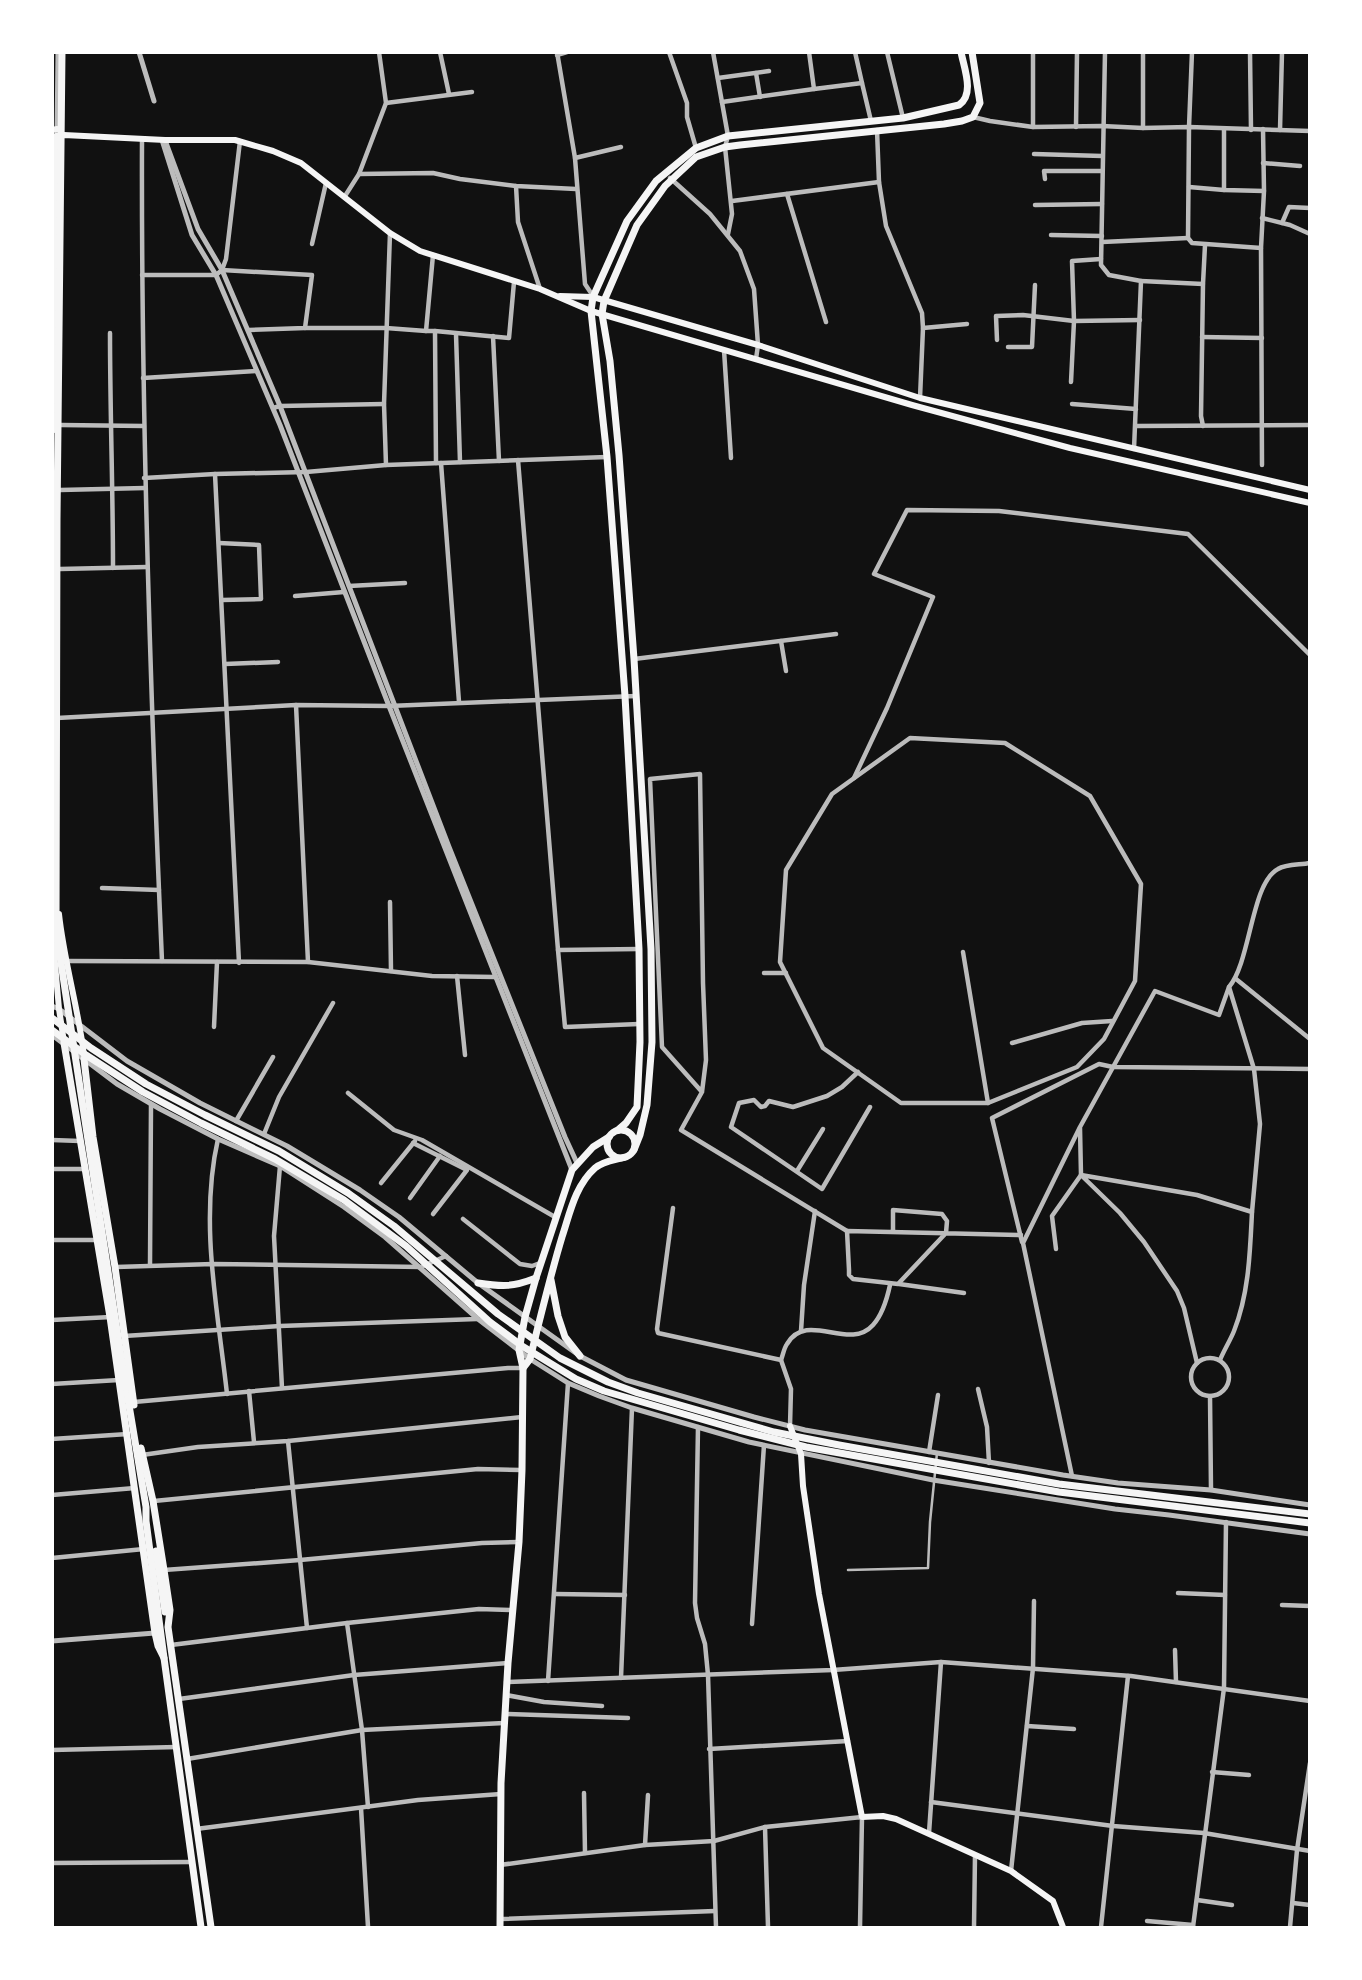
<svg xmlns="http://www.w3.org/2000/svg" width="1362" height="1980" viewBox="0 0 1362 1980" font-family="'Noto Serif',serif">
	<rect width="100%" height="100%" fill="#111"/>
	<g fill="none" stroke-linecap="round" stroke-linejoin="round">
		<!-- service -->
		<polyline stroke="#bcbcbc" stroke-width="2.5" points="848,1570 928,1568 930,1522 937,1453"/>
		<!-- minor -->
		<g stroke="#bcbcbc" stroke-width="4.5">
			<polyline points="440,52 449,94"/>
			<polyline points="557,52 575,158 585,284 593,296"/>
			<polyline points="669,52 687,103 687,117 696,148"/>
			<polyline points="713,52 728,136 725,147 732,214 728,234"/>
			<polyline points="809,52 814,89 862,83 871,121"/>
			<polyline points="855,52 862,83"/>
			<polyline points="887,52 903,118"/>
			<polyline points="1105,52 1101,265 1109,275 1141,281 1134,449"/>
			<polyline points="1192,52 1189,127 1188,238 1192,243 1261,248"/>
			<polyline points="1250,52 1251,130"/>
			<polyline points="557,55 567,52"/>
			<polyline points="756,73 760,97"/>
			<polyline points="718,78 769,71"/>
			<polyline points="722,102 814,89"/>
			<polyline points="386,103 472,92"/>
			<polyline points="973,117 990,121 1033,127 1102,126 1143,128 1189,127 1310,131"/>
			<polyline points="1033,127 1033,52"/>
			<polyline points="1076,127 1077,52"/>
			<polyline points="1143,128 1143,52"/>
			<polyline points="877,130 879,182 886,226 922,313 923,328 920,398"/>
			<polyline points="1280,130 1282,52"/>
			<path d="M 142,139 C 141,413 150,687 162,961"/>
			<polyline points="240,141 226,259 222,270 312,275 305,328 249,330"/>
			<polyline points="1034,154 1102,156"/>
			<polyline points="575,158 621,147"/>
			<polyline points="1263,163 1300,166"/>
			<polyline points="359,174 433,173 460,179 516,186 576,189"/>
			<polyline points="670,178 710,214 740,251 754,289 758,345 756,359"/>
			<polyline points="1045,179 1044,171 1102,171"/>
			<polyline points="516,186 518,222 540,289"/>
			<polyline points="1189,187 1224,190 1264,191"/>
			<polyline points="1224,190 1224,129"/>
			<polyline points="787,194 826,322"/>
			<polyline points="345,196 359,174 386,103 379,52"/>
			<polyline points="732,201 879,182"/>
			<polyline points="1035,205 1102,204"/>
			<polyline points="1262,218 1290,225 1310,234"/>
			<polyline points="1282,223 1289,207 1310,208"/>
			<polyline points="1051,235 1102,236"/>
			<polyline points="1102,242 1188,238"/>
			<polyline points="312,244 326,183"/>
			<polyline points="433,255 426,331 435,331 436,463"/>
			<polyline points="142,275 216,275 222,270"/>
			<polyline points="1141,281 1203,284 1205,245"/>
			<polyline points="1203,284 1201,416 1203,426"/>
			<polyline points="305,328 386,328 426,331"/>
			<polyline points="923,328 967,324"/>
			<polyline points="435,331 509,338 514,282"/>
			<path d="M 110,333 C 110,412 113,490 113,568"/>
			<polyline points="456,334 460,462"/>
			<polyline points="493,336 499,461"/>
			<polyline points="1202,337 1262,338"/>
			<polyline points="997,340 996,316 1023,315 1074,321 1140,320"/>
			<polyline points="1008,347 1032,347 1035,285"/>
			<polyline points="724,350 731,458"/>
			<polyline points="143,378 257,371"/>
			<polyline points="1071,382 1074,321 1072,261 1101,259"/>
			<polyline points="1072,404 1136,409"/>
			<polyline points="273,408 280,406 384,404"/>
			<polyline points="61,425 144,426"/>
			<polyline points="1136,426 1310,425"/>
			<polyline points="518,460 558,950 639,949"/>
			<polyline points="441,463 459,702"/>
			<polyline points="386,465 384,404 390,233"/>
			<polyline points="1262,465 1261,248 1264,191 1263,129"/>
			<polyline points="215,474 239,963"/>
			<polyline points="144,478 215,474 306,472 386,465 607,457"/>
			<polyline points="60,490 145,488"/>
			<polyline points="219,543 259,545 261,599 222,600"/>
			<polyline points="60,569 147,567"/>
			<polyline points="349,586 405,583"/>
			<polyline points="295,596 344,592"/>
			<polyline points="781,641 786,671"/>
			<polyline points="634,659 836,634"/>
			<polyline points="225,664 278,662"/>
			<polyline points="296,705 308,962"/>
			<polyline points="57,718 296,705 389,706 636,696"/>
			<polygon points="910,738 1005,743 1090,796 1141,884 1135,981 1104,1039 1077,1067 988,1103 901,1103 823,1048 780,962 786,870 832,794"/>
			<polyline points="854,778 887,708 933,597 874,574 907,510 999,511 1188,534 1310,655"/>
			<polyline points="102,888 159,890"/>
			<polyline points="390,902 391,971"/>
			<polyline points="558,950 565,1027 639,1024"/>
			<polyline points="963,952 988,1103"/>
			<polyline points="66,961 308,962 432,976 495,977"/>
			<polyline points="764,973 786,973"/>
			<polyline points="457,976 465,1055"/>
			<polyline points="1236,979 1310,1039"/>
			<polyline points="214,1027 217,962"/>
			<polyline points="1012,1043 1082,1023 1112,1021"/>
			<polyline points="858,1072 842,1087 827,1096 793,1107 769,1101 765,1106 761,1107 754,1100 739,1103 731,1127 822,1189 870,1107"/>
			<polyline points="702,1092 662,1047 650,779 700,774 703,983 706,1060 702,1092 681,1130 847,1231"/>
			<polyline points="348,1093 394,1130 422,1140 555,1217"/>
			<polyline points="236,1121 273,1057"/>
			<polyline points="264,1134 279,1097 333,1003"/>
			<path d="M 218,1139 C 199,1222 218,1311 227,1394"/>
			<polyline points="52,1140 80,1141"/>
			<polyline points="413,1143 467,1170 433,1214"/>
			<polyline points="280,1166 274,1236 282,1388"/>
			<polyline points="52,1169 85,1169"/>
			<polyline points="797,1171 823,1129"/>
			<polyline points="381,1183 415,1141"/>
			<polyline points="410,1198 440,1156"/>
			<polyline points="673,1208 657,1329 658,1333 781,1360 791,1389 790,1426"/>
			<path d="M 1252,1212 L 1260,1124 L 1254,1069 L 1229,987 C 1251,961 1251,883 1278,869 C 1286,864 1300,865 1310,863"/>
			<polyline points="463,1219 520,1264 532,1266 540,1263"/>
			<path d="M 893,1232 L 893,1210 L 942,1214 L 947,1221 L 946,1233 L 898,1284 L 853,1279 L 849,1275 L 849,1270 L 847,1231 C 905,1232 963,1234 1021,1235"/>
			<polyline points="52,1240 97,1240"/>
			<polyline points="1022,1242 992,1118 1099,1064 1113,1067 1310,1069"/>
			<polyline points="1056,1249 1052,1216 1081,1175 1080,1128"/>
			<polyline points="150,1265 151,1104"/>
			<polyline points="116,1267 213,1264 421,1267 446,1256"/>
			<polyline points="899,1284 964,1293"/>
			<polyline points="52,1320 111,1317"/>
			<polyline points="801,1331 804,1285 815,1211"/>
			<polyline points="124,1336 280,1326 477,1319"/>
			<circle cx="1210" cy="1377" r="19"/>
			<path d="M 781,1360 C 783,1355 784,1348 787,1344 C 807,1310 849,1352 873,1325 C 883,1314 887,1299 890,1285"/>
			<path d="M 1197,1363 L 1184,1308 L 1177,1291 L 1144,1242 L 1120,1213 L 1081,1175 L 1197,1195 L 1252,1212 C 1250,1252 1249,1293 1234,1331 C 1230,1341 1224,1350 1220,1360"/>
			<polyline points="52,1384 119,1380"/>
			<polyline points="978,1389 987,1427 989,1463"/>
			<polyline points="249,1391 254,1442"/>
			<polyline points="1210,1396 1211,1490"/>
			<polyline points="134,1402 508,1368 522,1368"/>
			<polyline points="698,1427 695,1603 697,1618 705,1644 708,1675 716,1927"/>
			<polyline points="52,1439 128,1434"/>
			<polyline points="288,1441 307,1628"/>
			<polyline points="929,1452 938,1395"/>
			<polyline points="142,1455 198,1447 288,1441 522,1417"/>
			<polyline points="1072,1476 1023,1243 1080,1127 1155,991 1219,1015 1229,987"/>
			<polyline points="52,1495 135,1488"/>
			<polyline points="154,1501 478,1469 521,1470"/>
			<polyline points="52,1558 144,1549"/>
			<polyline points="164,1570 300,1560 482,1543 518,1542"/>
			<polyline points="1178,1593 1225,1595"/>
			<polyline points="555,1594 625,1595"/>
			<polyline points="1282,1605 1310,1606"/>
			<polyline points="347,1623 362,1730 368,1807"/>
			<polyline points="752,1624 764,1445"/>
			<polyline points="171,1645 347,1623 479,1609 512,1610"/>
			<polyline points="1175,1650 1176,1682"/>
			<polyline points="621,1678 632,1408"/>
			<polyline points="548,1681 568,1383"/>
			<polyline points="506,1682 833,1670 941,1662 1131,1676 1310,1701"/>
			<polyline points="506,1695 544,1702 602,1706"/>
			<polyline points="179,1699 354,1675 508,1663"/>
			<polyline points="505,1714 628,1718"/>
			<polyline points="1027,1726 1074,1729"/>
			<polyline points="709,1749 848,1741"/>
			<polyline points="52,1750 177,1747"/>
			<polyline points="187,1759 362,1730 504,1723"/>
			<polyline points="1212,1772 1249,1775"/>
			<polyline points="584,1793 585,1853"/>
			<polyline points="931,1802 1113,1826 1204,1833 1310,1851"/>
			<polyline points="361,1808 368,1927"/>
			<polyline points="765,1827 768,1927"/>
			<polyline points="196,1829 418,1800 501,1794"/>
			<polyline points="929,1833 941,1662"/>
			<polyline points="645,1845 648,1795"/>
			<polyline points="52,1863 191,1862"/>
			<polyline points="500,1865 645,1845 714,1841 765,1827 862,1817 860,1927"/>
			<polyline points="1011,1871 1033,1668 1034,1601"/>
			<polyline points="1197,1900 1232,1905"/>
			<polyline points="1293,1903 1310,1905"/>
			<polyline points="500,1919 715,1911"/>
			<polyline points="1147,1921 1193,1925"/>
			<polyline points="974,1927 975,1855"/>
			<polyline points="1101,1927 1128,1676"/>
			<polyline points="1193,1927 1224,1688 1226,1522"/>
			<polyline points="1290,1927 1297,1850 1310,1763"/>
		</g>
		<!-- tertiary -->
		<g stroke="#bcbcbc" stroke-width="5">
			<polyline points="139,52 154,101"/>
			<polyline points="57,136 58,52"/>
			<polyline points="162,140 192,235 216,275 280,425 389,706 572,1170"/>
			<polyline points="165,140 198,229 222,270 280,406 449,847 565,1137 577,1163"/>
			<polyline points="52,1006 59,1009 127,1061 200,1103 287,1146 360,1190 399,1217 478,1283 538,1326 580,1356 626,1380 754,1417 805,1430 1063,1475 1118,1483 1211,1490 1310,1505"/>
			<polyline points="52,1035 117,1084 160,1109 218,1139 280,1166 344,1207 385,1237 478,1319 530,1359 568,1383 599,1396 632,1408 749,1442 933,1480 1115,1509 1169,1515 1310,1534"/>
			<polyline points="52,1641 155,1633"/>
		</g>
		<!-- secondary -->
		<g stroke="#f5f5f5" stroke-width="6">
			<polyline points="52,130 57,129"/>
			<polyline points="52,137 64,135 165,140 235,140 273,151 301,163 390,233 420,251 540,289 591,311 912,405 1070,448 1310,503"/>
			<polyline points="560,296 593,297 758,345 920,398 1310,490"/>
			<polyline points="54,430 57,136"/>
			<polyline points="52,750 54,528"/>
			<path d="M 59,914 C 64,961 78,1007 84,1055"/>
			<polyline points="52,929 59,1009 64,1042"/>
			<polyline points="790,1426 801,1454 803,1486 819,1594 862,1817 883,1816 896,1819 1011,1871 1053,1901 1063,1927"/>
		</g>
		<!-- primary -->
		<g stroke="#f5f5f5" stroke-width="7">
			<polyline points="62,52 57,519 56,930 122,1363 146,1507 146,1521 164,1658"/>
			<polyline points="64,1043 110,1317 155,1633 158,1646 164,1658 201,1927"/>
			<polyline points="84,1059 93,1137 115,1267 134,1405"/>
			<path d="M 618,1130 L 626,1123 L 637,1107 L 640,1042 L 639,949 L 625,696 L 607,457 L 591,311 L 593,297 L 627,221 L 656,181 L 696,148 L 728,136 L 903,118 L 959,105 C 975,94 964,68 961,52"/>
			<circle cx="621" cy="1144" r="14"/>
			<polyline points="634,1150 640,1135 647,1105 652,1042 651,949 634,659 619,455 610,361 602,314 604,301 637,225 665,186 696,157 725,147 740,145 944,124 962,121 973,117 980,103 972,52"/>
			<polyline points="551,1280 558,1316 565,1337 580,1356"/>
			<path d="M 478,1283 C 503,1287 513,1287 536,1278"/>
			<path d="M 523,1368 L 530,1359 C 540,1318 550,1277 562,1237 C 570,1213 575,1186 595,1168 C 603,1161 615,1160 625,1157"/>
			<polyline points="141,1448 153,1501 164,1570 170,1610 168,1627 211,1927"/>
			<polyline points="156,1551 165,1612"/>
			<polyline points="500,1927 501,1783 508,1663 519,1542 522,1470 523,1368 519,1350 525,1317 536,1278 572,1170 593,1147 609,1137"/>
		</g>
		<!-- trunk -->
		<g stroke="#f5f5f5" stroke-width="7">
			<polyline points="52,1018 91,1048 146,1084 205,1115 279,1151 348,1193 394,1226 498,1314 560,1358 608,1382 638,1393 774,1432 839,1445 1059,1484 1310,1514"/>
			<polyline points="52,1030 86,1055 143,1092 201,1123 275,1159 344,1200 406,1246 490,1322 522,1346 576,1379 604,1391 739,1430 806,1447 1059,1492 1310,1523"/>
		</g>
	</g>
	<!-- border -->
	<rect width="1362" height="1980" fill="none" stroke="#ffffff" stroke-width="108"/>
</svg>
